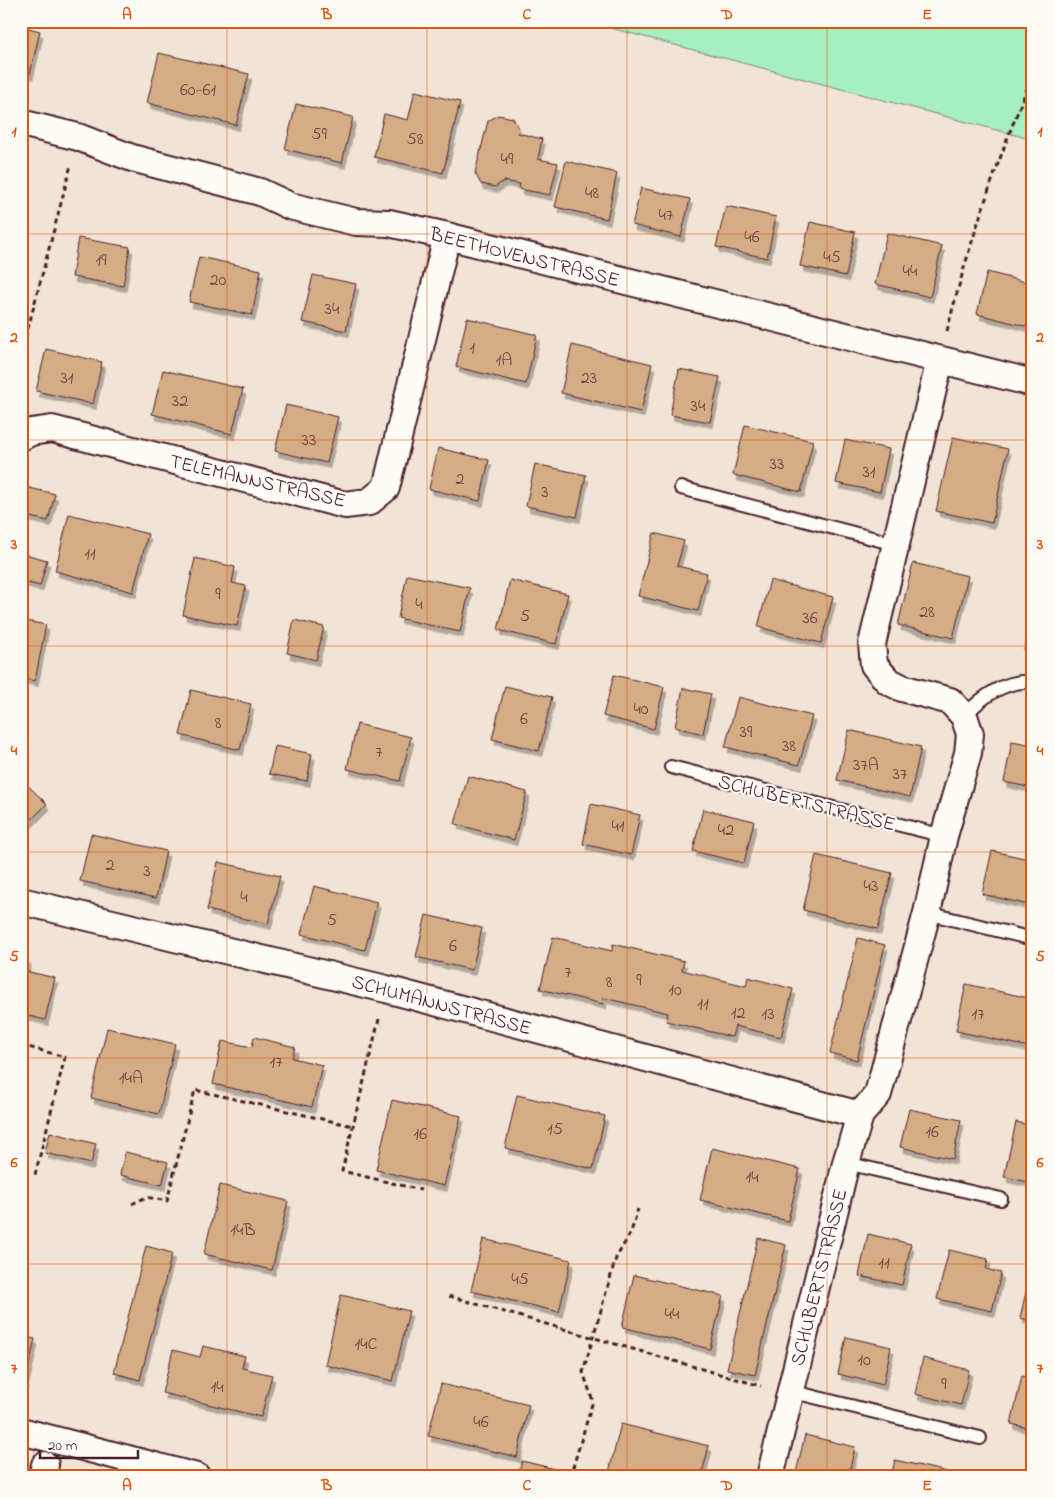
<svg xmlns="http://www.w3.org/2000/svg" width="1054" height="1498" viewBox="0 0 1054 1498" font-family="'Indie Flower',sans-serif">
	<defs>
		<filter id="shadow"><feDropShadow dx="3" dy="5.5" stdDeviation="0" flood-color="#0004"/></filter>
	</defs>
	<rect width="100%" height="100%" fill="#f1e4d5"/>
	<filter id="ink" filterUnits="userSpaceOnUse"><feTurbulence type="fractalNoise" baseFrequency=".02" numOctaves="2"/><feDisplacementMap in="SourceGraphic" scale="10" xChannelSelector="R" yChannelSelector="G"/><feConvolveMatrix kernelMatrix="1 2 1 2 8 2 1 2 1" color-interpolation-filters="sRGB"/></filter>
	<g filter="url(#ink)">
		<!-- green -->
		<polygon fill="#a6f0bf" stroke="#788875" points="584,21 1033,21 1033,140 1008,133"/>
		<!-- building -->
		<g fill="#d4ad85" stroke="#4a1f2b" filter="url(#shadow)">
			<polygon points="21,26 40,31 30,74 21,72"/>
			<polygon points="159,53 249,74 236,125 147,103"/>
			<polygon points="415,91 460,102 443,173 374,157 384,114 408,120"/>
			<polygon points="296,104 353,117 342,163 285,149"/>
			<polygon points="498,115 513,118 519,129 518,133 542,139 538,159 558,163 550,195 519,189 520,184 504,181 495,187 481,184 475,173 488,121"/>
			<polygon points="566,161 617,173 607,219 555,207"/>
			<polygon points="641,188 690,199 681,237 632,225"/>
			<polygon points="726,206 776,217 767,258 716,247"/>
			<polygon points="810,222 855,232 846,276 800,266"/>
			<polygon points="887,233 942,246 930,297 875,284"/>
			<polygon points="78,238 130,247 123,286 72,277"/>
			<polygon points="199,257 261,270 252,315 189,302"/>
			<polygon points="987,272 1033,284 1033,328 977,314"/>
			<polygon points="313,275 356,284 346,331 302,322"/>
			<polygon points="467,318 537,335 526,384 456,367"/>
			<polygon points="572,345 652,364 641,412 561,393"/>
			<polygon points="46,349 102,362 93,404 36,391"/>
			<polygon points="679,369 720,377 710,422 670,415"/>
			<polygon points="163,370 243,389 232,434 152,414"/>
			<polygon points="286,405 338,417 327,463 275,451"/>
			<polygon points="745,425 813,441 801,492 733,475"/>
			<polygon points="953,437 1008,449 992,523 936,511"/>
			<polygon points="845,440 889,449 880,492 836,483"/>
			<polygon points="438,448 489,460 480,501 429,489"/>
			<polygon points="535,464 586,475 577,517 526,506"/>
			<polygon points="21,486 55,494 48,521 21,515"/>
			<polygon points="69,514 148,534 133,592 55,571"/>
			<polygon points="654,533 684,541 677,566 707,573 698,611 638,596"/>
			<polygon points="21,553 47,560 40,586 21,581"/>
			<polygon points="195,558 235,567 232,583 246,586 237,626 183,615"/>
			<polygon points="913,563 968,576 953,638 898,625"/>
			<polygon points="407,575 470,588 460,632 398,618"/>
			<polygon points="510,580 568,594 556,644 498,630"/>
			<polygon points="770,580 833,597 821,643 758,627"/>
			<polygon points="1033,615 1033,652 1024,650"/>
			<polygon points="21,620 46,625 35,681 21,678"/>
			<polygon points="294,620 324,627 316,660 287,653"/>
			<polygon points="614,675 664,687 654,729 603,716"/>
			<polygon points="505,686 552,697 539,751 492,739"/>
			<polygon points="683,688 711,694 703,734 675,727"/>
			<polygon points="191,690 251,704 240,750 180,735"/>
			<polygon points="738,697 812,716 799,765 725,747"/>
			<polygon points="357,724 411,737 400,781 347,769"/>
			<polygon points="849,730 921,747 910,797 837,780"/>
			<polygon points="1012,741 1033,745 1033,788 1004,782"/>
			<polygon points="275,746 312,754 307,781 269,774"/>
			<polygon points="468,776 527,792 514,840 455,824"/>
			<polygon points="21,779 47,804 21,830"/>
			<polygon points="591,804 640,815 631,855 583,844"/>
			<polygon points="703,809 754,821 744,863 693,851"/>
			<polygon points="91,834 166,851 156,898 80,881"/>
			<polygon points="992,851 1033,860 1033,906 982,894"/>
			<polygon points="816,855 892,873 878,929 803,910"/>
			<polygon points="218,862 280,876 268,924 207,910"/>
			<polygon points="314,886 377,902 365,950 301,934"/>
			<polygon points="426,915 482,928 472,970 416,957"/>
			<polygon points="553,937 612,951 613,944 684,961 682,970 746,986 748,977 793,989 781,1037 735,1026 732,1037 666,1021 668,1013 604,998 603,1004 540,989"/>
			<polygon points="858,938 885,945 857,1060 830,1053"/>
			<polygon points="21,957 28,959 25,971 55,978 45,1020 21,1014"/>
			<polygon points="966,984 1033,999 1033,1029 1029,1047 956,1031"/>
			<polygon points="107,1028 175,1044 159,1114 91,1098"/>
			<polygon points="254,1037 295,1047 292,1058 322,1065 312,1107 213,1084 222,1041 252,1047"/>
			<polygon points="517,1095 605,1116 593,1169 505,1148"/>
			<polygon points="392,1100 461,1116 444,1186 376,1170"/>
			<polygon points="909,1109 961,1120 953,1159 900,1147"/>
			<polygon points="1016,1122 1033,1126 1033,1183 1004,1177"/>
			<polygon points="50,1132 96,1144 91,1164 45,1153"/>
			<polygon points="712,1148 800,1169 788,1221 700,1200"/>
			<polygon points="125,1152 168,1162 162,1185 120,1175"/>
			<polygon points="220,1185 288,1201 272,1270 204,1254"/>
			<polygon points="868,1234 911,1244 902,1285 859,1276"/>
			<polygon points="758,1238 786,1245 755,1375 727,1369"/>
			<polygon points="483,1239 571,1260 559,1312 471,1291"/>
			<polygon points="146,1246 172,1253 140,1380 114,1373"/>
			<polygon points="949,1250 988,1259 986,1269 1001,1273 992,1311 937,1299"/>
			<polygon points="1033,1261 1033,1321 1020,1318"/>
			<polygon points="634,1275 723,1296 710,1349 622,1327"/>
			<polygon points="341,1295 409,1311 393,1381 325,1365"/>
			<polygon points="21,1336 35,1339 23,1391 21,1391"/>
			<polygon points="846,1337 891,1347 883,1385 838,1374"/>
			<polygon points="203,1346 245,1356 242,1368 272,1375 261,1417 162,1393 173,1350 200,1357"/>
			<polygon points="923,1358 969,1370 961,1405 915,1394"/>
			<polygon points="1022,1376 1033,1379 1033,1429 1011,1424"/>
			<polygon points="441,1384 529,1405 517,1457 428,1436"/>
			<polygon points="621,1424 709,1446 701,1477 608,1476"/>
			<polygon points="805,1435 855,1447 848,1477 795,1477"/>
			<polygon points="895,1460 952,1473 951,1477 891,1477"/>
			<polygon points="522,1461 567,1472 566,1477 518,1477"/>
		</g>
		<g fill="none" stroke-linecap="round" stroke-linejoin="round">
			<!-- lane casing -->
			<g stroke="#4a1f2b" stroke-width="16">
				<g id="lane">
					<polyline points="681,488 895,544"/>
					<path d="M 964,716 C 982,697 1005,679 1033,682"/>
					<polyline points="671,767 944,836"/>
					<polyline points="927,913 1033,939"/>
					<polyline points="846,1163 1001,1199"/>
					<polyline points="790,1391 980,1438"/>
				</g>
			</g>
			<!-- street casing -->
			<g stroke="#4a1f2b" stroke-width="30">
				<g id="street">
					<polyline points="21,123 78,137 132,158 260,192 290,206 356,222 389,223 447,236 1033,383"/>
					<polyline points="21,437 31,432 52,429 345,505 369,502 386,488 447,236"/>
					<polyline points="21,901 386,989 860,1115"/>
					<polyline points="21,1431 197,1477"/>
					<polyline points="42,1477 45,1465"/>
					<polyline points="770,1477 846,1163 860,1115 878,1094 927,913 944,836 968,753 970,734 964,716 950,701 902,688 888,681 874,665 872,644 940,360"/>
				</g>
			</g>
			<!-- path -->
			<g stroke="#4a1f2b" stroke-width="3" stroke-dasharray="5 4" stroke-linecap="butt">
				<path d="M 947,331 C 969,243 998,158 1033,74"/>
				<polyline points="21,355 71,165"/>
				<polyline points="379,1019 342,1171 421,1190"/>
				<polyline points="21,1045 65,1057 35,1175"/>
				<polyline points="132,1204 146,1197 167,1201 195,1090 353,1126"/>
				<polyline points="449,1296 761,1386"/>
				<polyline points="570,1477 593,1401 583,1372 616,1258 631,1232 638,1209"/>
			</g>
			<!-- lane -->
			<use href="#lane" stroke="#fdfcf7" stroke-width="12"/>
			<!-- street -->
			<use href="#street" stroke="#fdfcf7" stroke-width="26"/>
		</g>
	</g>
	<!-- grid -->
	<path fill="none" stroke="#e0560e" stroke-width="1" stroke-opacity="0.55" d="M 227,21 L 227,1477M 427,21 L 427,1477M 627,21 L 627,1477M 827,21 L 827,1477M 21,234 L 1033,234M 21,440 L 1033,440M 21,646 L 1033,646M 21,852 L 1033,852M 21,1058 L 1033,1058M 21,1264 L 1033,1264"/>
	<g text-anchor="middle" stroke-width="4.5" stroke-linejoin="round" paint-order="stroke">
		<!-- number labels -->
		<g font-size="18" fill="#6c4242">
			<text x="198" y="95">60-61</text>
			<text x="319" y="139">59</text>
			<text x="415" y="144">58</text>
			<text x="507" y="164">49</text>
			<text x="592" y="198">48</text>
			<text x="666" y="220">47</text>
			<text x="752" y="242">46</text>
			<text x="832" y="262">45</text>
			<text x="101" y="265">19</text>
			<text x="910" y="276">44</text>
			<text x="218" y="285">20</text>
			<text x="332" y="314">34</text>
			<text x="472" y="353">1</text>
			<text x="504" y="365">1A</text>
			<text x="67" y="383">31</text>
			<text x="589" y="383">23</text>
			<text x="180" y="406">32</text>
			<text x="698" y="411">34</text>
			<text x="309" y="445">33</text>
			<text x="777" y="469">33</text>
			<text x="869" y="477">31</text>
			<text x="460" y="484">2</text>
			<text x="545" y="497">3</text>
			<text x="90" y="559">11</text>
			<text x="218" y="599">9</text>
			<text x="419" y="609">4</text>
			<text x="927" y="617">28</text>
			<text x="525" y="621">5</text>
			<text x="810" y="623">36</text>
			<text x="641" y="714">40</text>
			<text x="524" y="724">6</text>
			<text x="218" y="728">8</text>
			<text x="746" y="737">39</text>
			<text x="789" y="751">38</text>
			<text x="379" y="757">7</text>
			<text x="866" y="770">37A</text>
			<text x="900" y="779">37</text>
			<text x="618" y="831">41</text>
			<text x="726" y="835">42</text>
			<text x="110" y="870">2</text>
			<text x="147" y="876">3</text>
			<text x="871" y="891">43</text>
			<text x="244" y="902">4</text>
			<text x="332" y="925">5</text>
			<text x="453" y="951">6</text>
			<text x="568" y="977">7</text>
			<text x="639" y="985">9</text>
			<text x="609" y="987">8</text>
			<text x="675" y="995">10</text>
			<text x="703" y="1009">11</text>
			<text x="738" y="1018">12</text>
			<text x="768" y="1019">13</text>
			<text x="978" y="1019">17</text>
			<text x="276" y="1067">17</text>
			<text x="131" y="1083">14A</text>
			<text x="555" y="1134">15</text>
			<text x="932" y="1137">16</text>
			<text x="420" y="1139">16</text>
			<text x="752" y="1182">14</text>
			<text x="243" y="1235">14B</text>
			<text x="884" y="1268">11</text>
			<text x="520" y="1284">45</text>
			<text x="672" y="1319">44</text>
			<text x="366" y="1349">14C</text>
			<text x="864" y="1365">10</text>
			<text x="944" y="1389">9</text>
			<text x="217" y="1392">14</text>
			<text x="481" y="1427">46</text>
		</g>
		<!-- street labels -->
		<g font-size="20" fill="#4a1f2b" stroke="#fdfcf7">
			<text transform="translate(525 256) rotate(14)" y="7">BEETHOVENSTRASSE</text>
			<text transform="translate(258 480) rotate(13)" y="7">TELEMANNSTRASSE</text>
			<text transform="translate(807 802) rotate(14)" y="7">SCHUBERTSTRASSE</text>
			<text transform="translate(442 1004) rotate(15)" y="7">SCHUMANNSTRASSE</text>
			<text transform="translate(818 1277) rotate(-76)" y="7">SCHUBERTSTRASSE</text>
		</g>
	</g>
	<!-- margin -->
	<rect width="1054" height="1498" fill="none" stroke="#fdfcf7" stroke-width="55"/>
	<!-- scale -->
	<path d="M40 1450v8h98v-8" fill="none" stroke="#4a1f2b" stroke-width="2.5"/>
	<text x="48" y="1450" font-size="15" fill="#4a1f2b" stroke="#fdfcf7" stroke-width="4" paint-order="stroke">20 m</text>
	<rect x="28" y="28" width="998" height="1442" fill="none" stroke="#e0560e" stroke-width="2"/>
	<g font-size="16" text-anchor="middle" font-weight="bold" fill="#e0560e">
		<text x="127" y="19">A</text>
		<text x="327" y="19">B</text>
		<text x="527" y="19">C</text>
		<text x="727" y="19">D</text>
		<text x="927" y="19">E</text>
		<text x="14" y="136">1</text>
		<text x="1040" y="136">1</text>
		<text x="14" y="342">2</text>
		<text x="1040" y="342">2</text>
		<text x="14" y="549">3</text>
		<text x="1040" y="549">3</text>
		<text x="14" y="755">4</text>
		<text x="1040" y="755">4</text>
		<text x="14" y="961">5</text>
		<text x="1040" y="961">5</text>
		<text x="14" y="1167">6</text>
		<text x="1040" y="1167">6</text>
		<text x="14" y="1373">7</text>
		<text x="1040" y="1373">7</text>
		<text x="127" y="1490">A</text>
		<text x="327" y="1490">B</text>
		<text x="527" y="1490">C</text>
		<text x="727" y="1490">D</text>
		<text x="927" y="1490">E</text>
	</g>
</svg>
